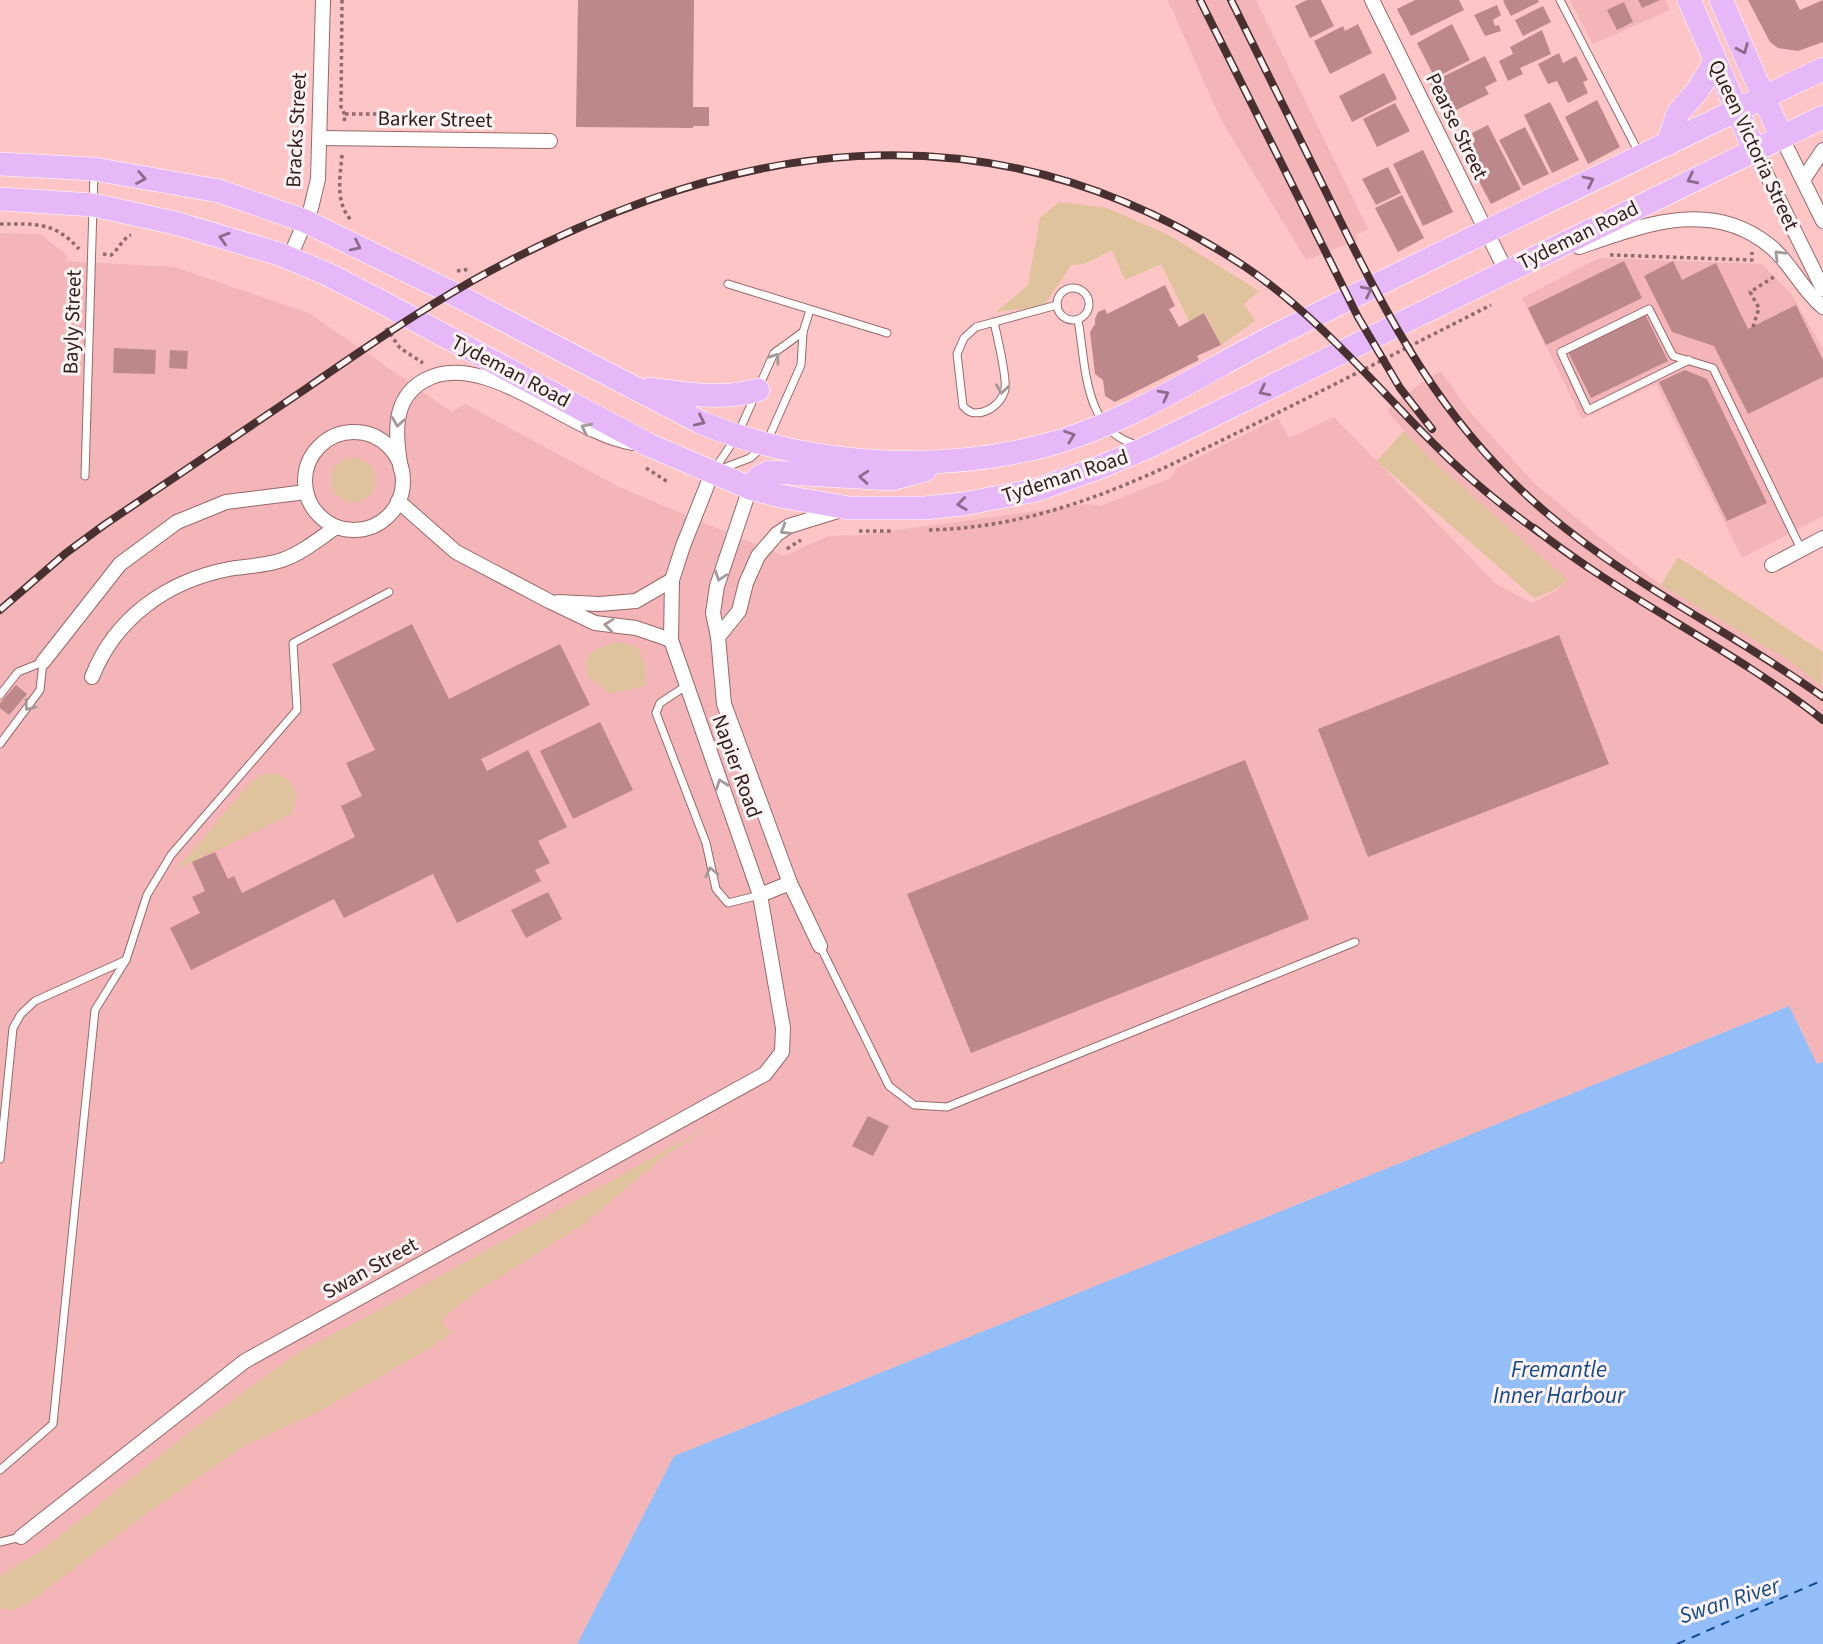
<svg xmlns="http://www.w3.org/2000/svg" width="1823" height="1644" viewBox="0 0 1823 1644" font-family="'Source Sans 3',sans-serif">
	<rect width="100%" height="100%" fill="#fdc5c6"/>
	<!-- built -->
	<g fill="#f3b5b7">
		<polygon points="1168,0 1256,0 1368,229 1356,235 1358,240 1306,260 1220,118"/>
		<polygon points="1570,0 1665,0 1670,10 1593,44"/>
		<polygon points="0,233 40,234 67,255 67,261 174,267 309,313 452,412 465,404 621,488 784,556 828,536 861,535 1088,504 1100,506 1171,478 1177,468 1278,418 1289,438 1334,417 1496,584 1532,603 1556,591 1567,580 1435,463 1404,431 1387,410 1421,383 1441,371 1469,411 1533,482 1607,543 1661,585 1789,660 1823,687 1823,1062 1817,1064 1789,1006 674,1456 577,1644 0,1644"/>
		<polygon points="1599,258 1762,264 1792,295 1823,349 1823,516 1742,558 1656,384 1582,419 1522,298"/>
	</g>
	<!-- green -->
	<g fill="#dec39c">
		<polygon points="1059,202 1107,208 1169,235 1259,291 1244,304 1255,321 1221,345 1205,313 1189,321 1161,264 1125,280 1112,250 1084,264 1071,265 1044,306 996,312 1028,285 1040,218"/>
		<polygon points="1404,431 1435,463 1567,580 1556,589 1534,598 1377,461"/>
		<circle cx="353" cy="480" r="22"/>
		<polygon points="1678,557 1823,652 1822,686 1789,660 1661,585"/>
		<path d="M 618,642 L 638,647 L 645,667 L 646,684 C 634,691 623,689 610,694 L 586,674 C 586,648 598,649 618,642 Z"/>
		<path d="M 274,773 C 294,778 303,798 289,815 L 177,869 L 250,783 L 261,775 Z"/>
		<polygon points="711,1125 659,1160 585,1223 479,1290 440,1320 451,1333 430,1348 316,1413 244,1446 144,1515 31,1601 13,1610 0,1608 0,1576 45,1548 192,1430 299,1352 394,1302"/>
	</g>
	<!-- water -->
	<polygon fill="#93bef9" points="1789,1006 1817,1064 1823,1062 1823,1644 577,1644 674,1456"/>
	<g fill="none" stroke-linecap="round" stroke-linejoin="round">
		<!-- ferry -->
		<polyline stroke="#11498d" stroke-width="2" stroke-dasharray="9 7" stroke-linecap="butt" points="1677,1644 1823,1580"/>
	</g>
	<!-- building -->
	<g fill="#bd888a">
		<polygon points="578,0 694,0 693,107 709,107 709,126 693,126 693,128 576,127"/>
		<polygon points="1307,0 1321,0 1334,26 1310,38 1295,6"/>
		<polygon points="1415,0 1459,0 1464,10 1411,36 1397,9"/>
		<polygon points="1505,0 1538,0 1539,2 1511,16 1503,1"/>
		<polygon points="1638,0 1660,0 1642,8"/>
		<polygon points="1748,0 1795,0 1800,10 1823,0 1823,42 1798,51 1778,48 1770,42"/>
		<polygon points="1624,2 1633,22 1617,30 1607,10"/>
		<polygon points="1497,5 1501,15 1493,20 1495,26 1499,25 1501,31 1485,36 1474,15"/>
		<polygon points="1543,6 1551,22 1523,36 1515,20"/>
		<polygon points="1358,24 1372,53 1330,74 1314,41 1343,26 1345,31"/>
		<polygon points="1452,24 1470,60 1435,78 1417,43"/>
		<polygon points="1542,30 1551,54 1520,68 1523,74 1508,81 1499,61 1513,54 1510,47"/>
		<polygon points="1559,53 1563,63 1576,56 1588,80 1583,82 1588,93 1568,103 1557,81 1548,84 1538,64"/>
		<polygon points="1485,56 1497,81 1485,87 1489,94 1446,115 1430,83"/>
		<polygon points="1384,73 1397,99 1352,122 1339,96"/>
		<polygon points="1597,100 1620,147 1588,164 1565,117"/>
		<polygon points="1550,102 1579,160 1552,173 1524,115"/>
		<polygon points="1395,103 1410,131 1377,147 1363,119"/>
		<polygon points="1488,125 1521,189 1491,204 1458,142 1464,139 1468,143 1475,140 1472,133"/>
		<polygon points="1525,127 1549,174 1523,186 1499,140"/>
		<polygon points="1423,150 1453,212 1423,226 1393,164"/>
		<polygon points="1388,167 1401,193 1376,205 1362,179"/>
		<polygon points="1402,195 1424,238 1398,252 1375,208"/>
		<polygon points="1624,261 1642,298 1546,345 1528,308"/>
		<polygon points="1673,261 1682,280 1716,263 1748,329 1796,305 1823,360 1823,377 1748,414 1714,346 1672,332 1644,276"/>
		<polygon points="1165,285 1175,306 1169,309 1179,327 1204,313 1221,345 1197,356 1199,360 1115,402 1105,396 1103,380 1095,374 1090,332 1095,324 1095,319 1098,312 1105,309 1107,314"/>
		<polygon points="1645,314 1668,361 1591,398 1568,352"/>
		<polygon points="114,348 156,350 155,374 113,373"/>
		<polygon points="170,350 188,351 187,369 169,368"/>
		<polygon points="1685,370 1707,379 1767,503 1727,521 1659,382"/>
		<polygon points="412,624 449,699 560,644 590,705 481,759 487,771 528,750 567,827 538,841 550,863 535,870 541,881 457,923 433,874 344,918 334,899 191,970 170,928 200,913 192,897 205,891 192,862 215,852 228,879 234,876 242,893 355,837 341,806 362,796 346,763 375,750 332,664"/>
		<polygon points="1559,635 1609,764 1368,857 1318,729"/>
		<polygon points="16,685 27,694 9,715 0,708 0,703"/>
		<polygon points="600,722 633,790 573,819 540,751"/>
		<polygon points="1245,760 1309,919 971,1053 907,894"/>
		<polygon points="548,892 562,919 526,938 511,910"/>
		<polygon points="868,1116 889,1126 873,1156 852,1146"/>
	</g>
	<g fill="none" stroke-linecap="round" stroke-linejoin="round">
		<!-- lane casing -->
		<g stroke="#9a686a" stroke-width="9">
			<g id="lane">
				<polyline points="1560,0 1640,155"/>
				<polyline points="728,284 887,333"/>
				<circle cx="1073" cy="304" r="16"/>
				<path d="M 1078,320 C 1086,364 1083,432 1138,445"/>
				<path d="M 994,322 C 997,336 1007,376 1005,389 C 1003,400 993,409 983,412 C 974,414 969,413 963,406 L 957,354 L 964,338 L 976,327 L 1057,305"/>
				<polyline points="1689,360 1588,410 1561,352 1649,309 1673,356 1713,368 1801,549"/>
				<polyline points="721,469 750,458 766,444 801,365 803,332 810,310"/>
				<polyline points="714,470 737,436 774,353 803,332"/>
				<polyline points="85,476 94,173"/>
				<polyline points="686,686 660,703 656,713 706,843 716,889 728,903 760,895"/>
				<polyline points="0,695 18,672 43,662 40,690 0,744"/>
				<polyline points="820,946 889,1086 914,1105 947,1107 1355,942"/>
				<polyline points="0,1159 13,1028 21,1014 35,1001 126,960 147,895 171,855 297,710 293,643 389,592"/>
				<polyline points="0,1470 53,1424 95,1010 126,960"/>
				<polyline points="0,1542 21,1537"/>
			</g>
		</g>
		<!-- street casing -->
		<g stroke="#9a686a" stroke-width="16">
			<g id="street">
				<polyline points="1372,0 1506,271 1513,268"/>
				<polyline points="1781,136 1823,221"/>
				<polyline points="320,138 550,141"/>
				<polyline points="1754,149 1823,289"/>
				<polyline points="1803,180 1823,150"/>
				<path d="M 1579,247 C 1641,226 1711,197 1770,246 C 1791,263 1802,290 1823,307"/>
				<polyline points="289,259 311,208 318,179 323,0"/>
				<circle cx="354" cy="481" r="49"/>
				<path d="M 401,470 C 396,437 390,399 425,380 C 484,347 571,434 633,443"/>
				<polyline points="750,488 717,586 713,613 718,637 724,704 790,883 820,946"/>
				<polyline points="398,501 456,552 549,601 595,623 636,628 671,640"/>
				<polyline points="1772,565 1823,538"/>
				<polyline points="558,602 599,604 636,601 672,580"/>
				<polyline points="718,637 739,611 746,583 758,556 777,534 789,526 841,510"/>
				<polyline points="43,662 120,564 177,522 226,502 306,492"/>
				<path d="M 92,677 C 115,618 167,581 229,569 C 246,566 265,566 282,560 C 302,553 319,539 336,527"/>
				<polyline points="760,895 790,883"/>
				<polyline points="21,1537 245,1361 765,1074 782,1052 783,1028 760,895 671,640 672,580 683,546 712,473"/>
			</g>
		</g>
		<!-- primary casing -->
		<g stroke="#fff" stroke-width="24">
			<g id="primary">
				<polyline points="1689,0 1754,149"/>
				<polyline points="1721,0 1781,136"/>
				<polyline points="1668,144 1678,113 1698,90 1714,63"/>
				<path d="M 0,164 L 94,169 L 219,191 L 305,221 L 452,293 L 702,423 C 808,466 932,474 1043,446 C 1128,424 1203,372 1280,333 C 1460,243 1641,156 1823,69"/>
				<polyline points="0,199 93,205 175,223 279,254 327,274 374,298 651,446 750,488 780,496 849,508 924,508 963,504 1036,490 1098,468 1148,447 1823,117"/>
				<path d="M 650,389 C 686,394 723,400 758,390"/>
				<polyline points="750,488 759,477 770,472 892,479 925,470"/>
			</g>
		</g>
		<!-- path -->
		<g stroke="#8f6a6b" stroke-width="3.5" stroke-dasharray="3.5 3.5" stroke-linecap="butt">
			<polyline points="342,0 341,109 345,114 344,123"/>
			<polyline points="345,114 411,114 411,125"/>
			<path d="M 342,155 C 340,178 335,202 351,220"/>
			<path d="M 0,224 C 35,224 54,221 79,249"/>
			<path d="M 103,254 L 111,255 C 119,249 122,239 131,235"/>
			<polyline points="1610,255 1752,260 1752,252"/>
			<polyline points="457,271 470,269"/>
			<polyline points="1753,327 1759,308 1750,292 1777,275"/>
			<polyline points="386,328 400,348 423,363"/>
			<polyline points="646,468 668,482"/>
			<path d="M 929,530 C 1052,527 1151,475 1259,422 C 1336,384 1414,344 1491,305"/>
			<polyline points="859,531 893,531"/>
			<polyline points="787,547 788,548 801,540"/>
		</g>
		<!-- lane -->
		<use href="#lane" stroke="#fff" stroke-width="7"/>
		<!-- street -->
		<use href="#street" stroke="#fff" stroke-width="14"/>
		<!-- primary -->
		<use href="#primary" stroke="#e7b8f8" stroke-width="23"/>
		<!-- rail casing -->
		<g stroke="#482f30" stroke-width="8">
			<g id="rail">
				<polyline points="1200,0 1358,317 1400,388 1432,429"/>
				<path d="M 1231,0 C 1264,67 1297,133 1330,200 C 1389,321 1443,426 1549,515 C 1633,586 1734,633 1823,697"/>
				<path d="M 1534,528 C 1625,600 1732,648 1823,720"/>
				<path d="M 0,610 L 66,553 L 104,525 C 171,480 237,435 304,390 C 359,352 414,314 472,281 C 728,138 987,96 1244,266 C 1316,314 1371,381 1432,442 C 1465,476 1502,506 1540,533"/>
			</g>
		</g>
		<!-- rail -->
		<use href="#rail" stroke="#fff3f3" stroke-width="5" stroke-dasharray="16" stroke-linecap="butt"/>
	</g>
	<!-- one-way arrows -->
	<defs><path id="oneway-chevron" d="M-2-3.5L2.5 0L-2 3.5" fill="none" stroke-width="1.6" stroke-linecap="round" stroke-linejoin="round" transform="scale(1.75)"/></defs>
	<g stroke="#8c6a8b">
		<use href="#oneway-chevron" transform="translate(1743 49) rotate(66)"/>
		<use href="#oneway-chevron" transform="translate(141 178) rotate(10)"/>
		<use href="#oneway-chevron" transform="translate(1692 179) rotate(154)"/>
		<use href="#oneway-chevron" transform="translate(1589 181) rotate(-26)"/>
		<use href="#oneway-chevron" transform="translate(224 238) rotate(-163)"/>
		<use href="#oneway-chevron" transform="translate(356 246) rotate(26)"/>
		<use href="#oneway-chevron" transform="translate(1367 291) rotate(-26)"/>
		<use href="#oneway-chevron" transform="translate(1264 391) rotate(154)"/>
		<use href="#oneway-chevron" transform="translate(1164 395) rotate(-28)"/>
		<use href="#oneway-chevron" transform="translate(700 421) rotate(25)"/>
		<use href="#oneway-chevron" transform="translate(1070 436) rotate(-20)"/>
		<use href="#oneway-chevron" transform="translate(864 477) rotate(-176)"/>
		<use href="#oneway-chevron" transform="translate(962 504) rotate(173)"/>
	</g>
	<g stroke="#a3999a">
		<use href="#oneway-chevron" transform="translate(1779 255) rotate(-134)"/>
		<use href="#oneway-chevron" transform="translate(775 358) rotate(-55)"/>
		<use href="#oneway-chevron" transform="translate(1002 389) rotate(98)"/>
		<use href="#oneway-chevron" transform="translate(398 422) rotate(99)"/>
		<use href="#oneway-chevron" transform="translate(586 428) rotate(-154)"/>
		<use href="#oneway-chevron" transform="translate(785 530) rotate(149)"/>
		<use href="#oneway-chevron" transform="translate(720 576) rotate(109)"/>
		<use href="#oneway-chevron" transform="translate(609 625) rotate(-173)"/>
		<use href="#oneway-chevron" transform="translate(29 706) rotate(127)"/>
		<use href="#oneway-chevron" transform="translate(721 784) rotate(-110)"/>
		<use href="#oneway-chevron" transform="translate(711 872) rotate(-103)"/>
	</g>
	<g text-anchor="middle" stroke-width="6" stroke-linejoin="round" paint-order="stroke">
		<!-- street labels -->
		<g font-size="21" fill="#321d1e" stroke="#fff3f3">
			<text transform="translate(435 119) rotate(1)" y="7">Barker Street</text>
			<text transform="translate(1457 126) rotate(64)" y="7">Pearse Street</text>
			<text transform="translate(296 130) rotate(-87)" y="7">Bracks Street</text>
			<text transform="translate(1754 145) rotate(65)" y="7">Queen Victoria Street</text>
			<text transform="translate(1578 235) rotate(-26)" y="7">Tydeman Road</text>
			<text transform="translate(72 322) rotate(-88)" y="7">Bayly Street</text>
			<text transform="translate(511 371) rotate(28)" y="7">Tydeman Road</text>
			<text transform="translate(1065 476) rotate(-18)" y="7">Tydeman Road</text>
			<text transform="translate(737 766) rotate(70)" y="7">Napier Road</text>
			<text transform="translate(370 1268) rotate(-29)" y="7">Swan Street</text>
		</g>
		<!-- water labels -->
		<g font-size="23" font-style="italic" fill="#11498d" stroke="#fff3f3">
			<text x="1559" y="1377">Fremantle<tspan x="1559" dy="26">Inner Harbour</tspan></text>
			<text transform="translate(1729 1600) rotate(-18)" y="8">Swan River</text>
		</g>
	</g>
</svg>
